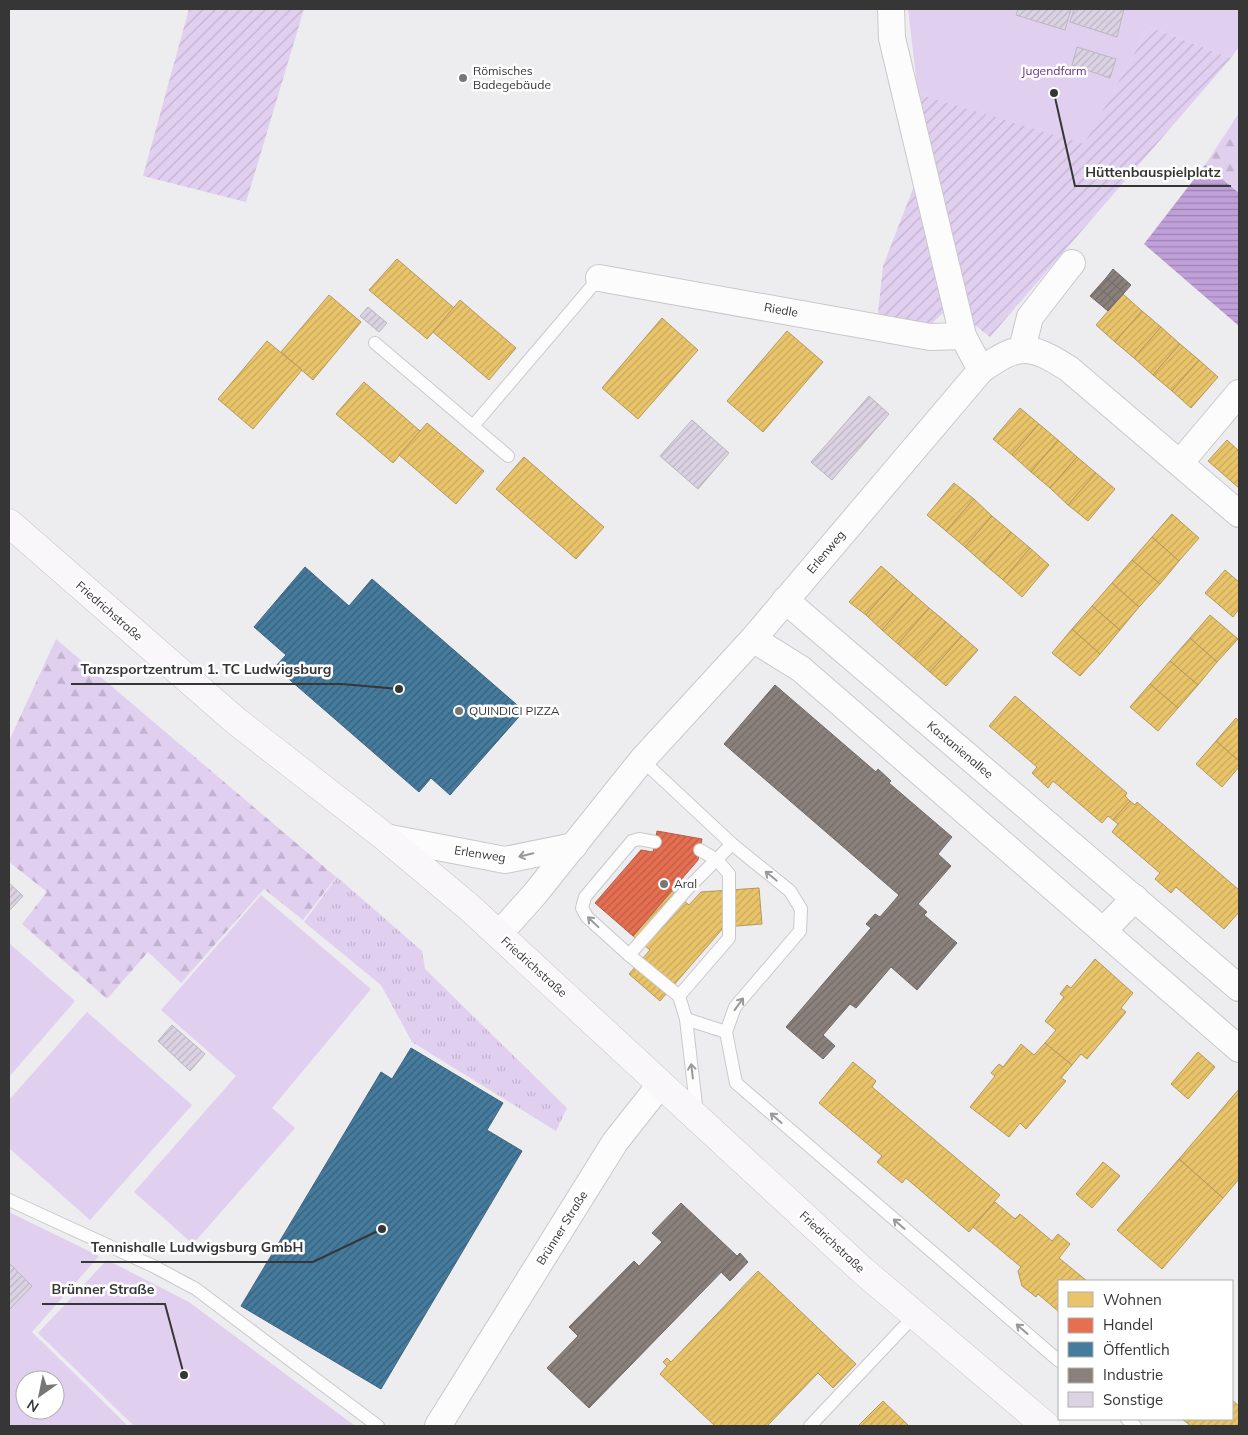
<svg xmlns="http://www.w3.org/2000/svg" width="1248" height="1435" viewBox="0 0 1248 1435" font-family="Mulish,sans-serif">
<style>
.grass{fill:url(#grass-tufts)}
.forest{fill:url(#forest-firs)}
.park{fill:#e1cff0;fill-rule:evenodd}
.garden{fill:url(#garden-furrows)}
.water{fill:url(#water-rules)}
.homes{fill:url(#homes-hatch);stroke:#b4995b}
.shops{fill:url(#shops-hatch);stroke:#b25e49}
.public{fill:url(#public-hatch);stroke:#41667e}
.industry{fill:url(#industry-hatch);stroke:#716a67}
.building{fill:url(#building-hatch);stroke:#b8b7ba}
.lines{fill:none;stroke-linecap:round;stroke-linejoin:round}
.service-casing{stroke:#c9c8cb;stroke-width:14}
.minor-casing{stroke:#c9c8cb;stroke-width:28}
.secondary-casing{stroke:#c9c8cb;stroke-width:29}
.service{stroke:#fcfcfd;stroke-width:12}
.minor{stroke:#fcfcfd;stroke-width:26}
.secondary{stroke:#f9f7fa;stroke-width:28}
.oneway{stroke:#9a999a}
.poi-dot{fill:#777677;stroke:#fff;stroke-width:2}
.labels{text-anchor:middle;stroke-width:5;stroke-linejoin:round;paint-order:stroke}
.poi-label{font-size:12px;fill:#373637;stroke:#fff;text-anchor:start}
.park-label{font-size:12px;fill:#672c8c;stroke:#fff}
.street-label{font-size:12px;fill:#373637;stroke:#fff}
.leader{fill:none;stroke:#373637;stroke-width:2}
.callout-dot{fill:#373637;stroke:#fff;stroke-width:2}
.callout-label{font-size:14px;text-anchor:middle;font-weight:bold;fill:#373637;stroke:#fff;stroke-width:5;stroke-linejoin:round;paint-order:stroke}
</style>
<defs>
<pattern id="grass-tufts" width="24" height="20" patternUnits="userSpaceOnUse" patternTransform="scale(1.25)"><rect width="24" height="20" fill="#e1cff0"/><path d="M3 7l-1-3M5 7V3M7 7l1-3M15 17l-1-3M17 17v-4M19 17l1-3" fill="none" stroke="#c2b2ce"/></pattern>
<pattern id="forest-firs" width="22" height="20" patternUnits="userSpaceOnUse" patternTransform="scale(1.25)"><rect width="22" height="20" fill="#e1cff0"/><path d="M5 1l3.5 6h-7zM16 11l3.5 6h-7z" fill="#c2b2ce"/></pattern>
<pattern id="garden-furrows" width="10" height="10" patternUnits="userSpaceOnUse" patternTransform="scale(1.25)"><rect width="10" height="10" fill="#e1cff0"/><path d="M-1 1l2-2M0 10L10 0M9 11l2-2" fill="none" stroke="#c2b2ce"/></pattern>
<pattern id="water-rules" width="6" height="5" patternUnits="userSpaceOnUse" patternTransform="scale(1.25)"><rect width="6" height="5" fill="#c0a0d9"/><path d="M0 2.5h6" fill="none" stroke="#9d83b1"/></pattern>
<pattern id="homes-hatch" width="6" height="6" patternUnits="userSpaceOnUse" patternTransform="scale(1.25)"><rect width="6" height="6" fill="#e9c46a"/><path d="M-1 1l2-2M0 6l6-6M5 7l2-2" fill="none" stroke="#c8a95c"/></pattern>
<pattern id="shops-hatch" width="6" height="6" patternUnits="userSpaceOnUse" patternTransform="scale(1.25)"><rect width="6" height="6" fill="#e76f51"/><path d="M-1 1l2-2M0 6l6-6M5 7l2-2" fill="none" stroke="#bc5c44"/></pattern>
<pattern id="public-hatch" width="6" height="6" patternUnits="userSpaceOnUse" patternTransform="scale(1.25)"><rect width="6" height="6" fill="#457b9d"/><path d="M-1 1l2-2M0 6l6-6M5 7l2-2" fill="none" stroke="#38607a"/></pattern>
<pattern id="industry-hatch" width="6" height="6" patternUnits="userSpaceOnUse" patternTransform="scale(1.25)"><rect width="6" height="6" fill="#8a817c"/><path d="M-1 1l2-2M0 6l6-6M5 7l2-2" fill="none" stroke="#726a66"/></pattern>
<pattern id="building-hatch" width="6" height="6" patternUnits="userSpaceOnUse" patternTransform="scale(1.25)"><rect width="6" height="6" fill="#dbd2e3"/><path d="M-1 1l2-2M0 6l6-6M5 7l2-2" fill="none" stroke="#bdb5c3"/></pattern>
</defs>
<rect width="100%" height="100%" fill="#edecef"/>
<polygon class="grass" points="337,877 422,951 425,969 567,1108 556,1131 412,1042 381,985 304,922"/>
<g class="forest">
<polygon points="1239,113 1239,193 1205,165"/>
<polygon points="56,639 336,877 303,920 264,889 181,983 148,952 107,999 22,924 47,892 9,862 9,741"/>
</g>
<g class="park">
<polygon points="908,9 1239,9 1239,47 1231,58 1149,27 1084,145 918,94"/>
<polygon points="261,895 371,989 272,1108 295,1128 193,1244 134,1192 236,1076 161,1010"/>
<polygon points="9,943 75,1001 9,1077"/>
<polygon points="87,1012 192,1105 90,1220 9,1148 9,1100"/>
<path d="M 9,1212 L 99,1256 L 32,1332 L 128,1426 L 9,1426 ZM 25,1380 L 55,1380 L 55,1410 L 25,1410 Z"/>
<polygon points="107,1260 189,1302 355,1426 134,1426 38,1333"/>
</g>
<g class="garden">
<polygon points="189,9 304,9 246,202 143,176"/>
<polygon points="1149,27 1231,58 990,337 967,319 918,94 1084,144"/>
<polygon points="914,186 946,310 925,330 877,322 883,266"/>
</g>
<polygon class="water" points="1205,165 1239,193 1239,326 1144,244"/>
<g class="homes">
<polygon points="397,259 454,308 427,339 369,290"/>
<polygon points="1123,294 1142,311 1115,342 1096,325"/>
<polygon points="329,295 361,322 313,380 281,352"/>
<polygon points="460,300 516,348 489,380 433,332"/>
<polygon points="1142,311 1161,327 1134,358 1115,342"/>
<polygon points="662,318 698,350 638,419 602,388"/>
<polygon points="1161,327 1180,344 1153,375 1134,358"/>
<polygon points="787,331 823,362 763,432 727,401"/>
<polygon points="267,341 302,370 253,429 218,399"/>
<polygon points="1180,344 1199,360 1172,391 1153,375"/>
<polygon points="1199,360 1218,377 1191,408 1172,391"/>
<polygon points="364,382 420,431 393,463 336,414"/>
<polygon points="1020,408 1039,424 1012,455 993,439"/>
<polygon points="427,423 484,471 456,504 399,455"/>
<polygon points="1039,424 1058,440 1031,472 1012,455"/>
<polygon points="1058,440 1077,457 1050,488 1031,472"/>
<polygon points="1227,440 1239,451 1239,488 1208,461"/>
<polygon points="524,457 604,527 576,559 496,489"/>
<polygon points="1077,457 1096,473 1068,505 1050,488"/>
<polygon points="1096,473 1115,489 1088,521 1068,505"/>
<polygon points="954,483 974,499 946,531 927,515"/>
<polygon points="974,499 992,516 965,547 946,531"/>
<polygon points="1172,514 1199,538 1179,561 1152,537"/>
<polygon points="992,516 1011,532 984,564 965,547"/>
<polygon points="1011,532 1030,548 1003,580 984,564"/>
<polygon points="1152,537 1179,561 1160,584 1132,560"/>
<polygon points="1030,548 1049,565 1022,597 1003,580"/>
<polygon points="1132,560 1160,584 1139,607 1112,583"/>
<polygon points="881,566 897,580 866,615 849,602"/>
<polygon points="1225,570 1239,582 1239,609 1233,617 1205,593"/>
<polygon points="897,580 913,594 882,630 866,615"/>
<polygon points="1112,583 1139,607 1120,630 1092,606"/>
<polygon points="913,594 929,608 898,644 882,630"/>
<polygon points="1092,606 1120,630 1100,654 1072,629"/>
<polygon points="929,608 946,622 914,658 898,644"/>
<polygon points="1210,615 1238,639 1217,662 1190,638"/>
<polygon points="946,622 962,636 930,672 914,658"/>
<polygon points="1072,629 1100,654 1080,676 1052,653"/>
<polygon points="962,636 978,650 946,686 930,672"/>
<polygon points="1190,638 1217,662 1198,685 1170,661"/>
<polygon points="1170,661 1198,685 1178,708 1150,684"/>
<polygon points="1150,684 1178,708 1158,731 1130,707"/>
<polygon points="1015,696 1127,793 1125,796 1130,801 1113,820 1108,816 1102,823 1053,781 1048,788 1032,773 1037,767 989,726"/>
<polygon points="1236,718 1239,721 1239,761 1216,741"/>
<polygon points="1216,741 1239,761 1239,767 1222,787 1196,764"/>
<polygon points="1130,801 1135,805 1137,802 1239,890 1239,912 1224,929 1176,887 1171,893 1155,879 1160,873 1112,832 1118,824 1113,820"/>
<polygon points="759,888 762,924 724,927 660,1001 629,974 650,950 633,936 672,891 689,905 701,892"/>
<polygon points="1095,959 1133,993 1121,1008 1126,1012 1087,1059 1081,1054 1072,1065 1045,1043 1056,1030 1045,1021 1064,997 1060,994 1067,985 1071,988"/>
<polygon points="1045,1043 1072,1065 1061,1078 1066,1081 1026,1129 1020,1123 1009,1137 970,1107 995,1076 991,1073 999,1064 1003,1067 1021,1044 1034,1055"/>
<polygon points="1198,1052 1215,1067 1188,1099 1171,1084"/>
<polygon points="853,1062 876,1081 872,1087 1000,1195 969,1232 906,1178 902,1183 877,1162 882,1156 819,1103"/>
<polygon points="1239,1089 1239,1179 1223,1198 1179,1159"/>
<polygon points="1179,1159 1223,1198 1162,1269 1117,1230"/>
<polygon points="1103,1162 1120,1176 1092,1208 1076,1194"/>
<polygon points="995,1202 1015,1219 1020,1214 1052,1241 1058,1234 1070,1244 1059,1258 1087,1281 1059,1281 1059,1312 1038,1294 1036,1297 1022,1286 1018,1271 1021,1267 973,1227"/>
<polygon points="758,1271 856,1364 833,1388 818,1373 767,1426 715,1426 660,1374 667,1366 663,1362 667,1358 671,1362"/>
<polygon points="1232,1400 1239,1406 1239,1426 1191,1426 1182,1419 1232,1419"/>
<polygon points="883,1401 909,1426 858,1426"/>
</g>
<polygon class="shops" points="657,831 702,839 698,860 633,936 595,903 641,850 653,852"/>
<g class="public">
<polygon points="305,567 349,606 372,579 524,711 450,795 431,778 419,792 275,667 286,655 254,627"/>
<polygon points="411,1048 503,1103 487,1130 522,1151 381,1389 241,1306 381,1072 392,1079"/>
</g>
<g class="industry">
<polygon points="1113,269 1131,285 1124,293 1106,278"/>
<polygon points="1106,278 1124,293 1116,302 1098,287"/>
<polygon points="1098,287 1116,302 1108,311 1090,296"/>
<polygon points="775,685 876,772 878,769 891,781 889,783 952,837 938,854 951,866 918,904 927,912 924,915 957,943 917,990 891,967 856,1008 850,1004 823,1035 835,1046 823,1059 786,1027 871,928 866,924 875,914 880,917 899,895 724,744"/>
<polygon points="681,1203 737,1256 589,1408 547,1368 578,1336 569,1327 634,1261 639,1266 662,1242 652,1233"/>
<polygon points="740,1253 748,1262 730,1281 721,1272"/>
</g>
<g class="building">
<polygon points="1018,9 1071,9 1065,30 1016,15"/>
<polygon points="1074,9 1124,9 1117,37 1070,22"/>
<polygon points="1077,47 1116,59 1110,78 1072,65"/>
<polygon points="368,307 387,323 379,332 360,316"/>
<polygon points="869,396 889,414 832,480 811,462"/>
<polygon points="692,420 729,453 698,489 660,456"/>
<polygon points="9,883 23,896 10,910 9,909"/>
<polygon points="172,1025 205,1054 190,1071 158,1041"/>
<polygon points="9,1263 32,1286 9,1310"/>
</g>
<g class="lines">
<defs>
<g id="service">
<polyline points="375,343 508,456"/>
<polyline points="473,426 599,278"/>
<polyline points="642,760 732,844 790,891 801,909 800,931 735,1007 726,1032 736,1083 1059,1361"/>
<polyline points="629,955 587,917 582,908 585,897 632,841 639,839 655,842"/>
<polyline points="679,996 729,938 729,874 717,860 700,850"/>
<polyline points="686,1019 726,1032"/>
<polyline points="697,1114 686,1019 679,996 629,955 688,888 732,844"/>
<polyline points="9,1200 153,1266 196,1289 378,1426"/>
<polyline points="1127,1419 1135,1426"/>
<polyline points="810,1426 915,1315"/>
</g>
<g id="minor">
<polyline points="891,9 892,38 963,336 981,370"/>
<polyline points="599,278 930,337 963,336"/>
<polyline points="1022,349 1030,317 1072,263"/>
<polyline points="1180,463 1239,393"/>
<polyline points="785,600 1239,988"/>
<polyline points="753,639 801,669 1239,1049"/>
<polyline points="385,837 505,860 574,846"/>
<polyline points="1104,930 1135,898"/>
<path d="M 499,934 L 534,895 L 642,760 L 753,639 L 981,370 C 1019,343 1030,344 1069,369 L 1239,514"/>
<polyline points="438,1426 615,1142 660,1085"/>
</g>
<polyline id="secondary" points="9,523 236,721 385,837 470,908 862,1270 1046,1426"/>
</defs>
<use href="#service" class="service-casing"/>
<use href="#minor" class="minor-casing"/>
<use href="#secondary" class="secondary-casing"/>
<use href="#service" class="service"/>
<use href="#minor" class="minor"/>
<use href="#secondary" class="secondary"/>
</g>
<defs><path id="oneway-shaft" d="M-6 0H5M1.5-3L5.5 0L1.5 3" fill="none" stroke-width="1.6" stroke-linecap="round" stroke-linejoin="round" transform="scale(1.25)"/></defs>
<g class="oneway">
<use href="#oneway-shaft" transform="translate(526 855) rotate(167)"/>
<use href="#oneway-shaft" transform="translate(771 876) rotate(-141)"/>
<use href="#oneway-shaft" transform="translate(593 922) rotate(-137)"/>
<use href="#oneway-shaft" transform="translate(739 1004) rotate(-54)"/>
<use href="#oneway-shaft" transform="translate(692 1071) rotate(-97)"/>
<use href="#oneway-shaft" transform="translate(776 1118) rotate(-139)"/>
<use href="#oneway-shaft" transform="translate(899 1224) rotate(-139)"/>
<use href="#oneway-shaft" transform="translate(1022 1329) rotate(-139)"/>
</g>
<g class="poi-dot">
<circle cx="463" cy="78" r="5"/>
<circle cx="459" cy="711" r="5"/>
<circle cx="664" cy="884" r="5"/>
</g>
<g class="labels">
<g class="poi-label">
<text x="473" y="75">Römisches<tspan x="473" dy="14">Badegebäude</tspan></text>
<text x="469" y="715">QUINDICI PIZZA</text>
<text x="674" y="888">Aral</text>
</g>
<g class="park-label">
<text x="1054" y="75">Jugendfarm</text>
</g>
<g class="street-label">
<text transform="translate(781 310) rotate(10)" y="4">Riedle</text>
<text transform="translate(826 552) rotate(-50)" y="4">Erlenweg</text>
<text transform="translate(109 611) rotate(41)" y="4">Friedrichstraße</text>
<text transform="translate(960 750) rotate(40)" y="4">Kastanienallee</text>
<text transform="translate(480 854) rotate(9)" y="4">Erlenweg</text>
<text transform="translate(534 967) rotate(42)" y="4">Friedrichstraße</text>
<text transform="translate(562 1228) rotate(-58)" y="4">Brünner Straße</text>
<text transform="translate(832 1242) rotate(43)" y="4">Friedrichstraße</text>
</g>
</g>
<path class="leader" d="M1054 93L1075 186H1231M399 689L342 684H71M382 1229L313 1262H81M184 1375L165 1304H42"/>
<g class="callout-dot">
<circle cx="1054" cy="93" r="5"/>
<circle cx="399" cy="689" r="5"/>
<circle cx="382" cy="1229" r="5"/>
<circle cx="184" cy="1375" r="5"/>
</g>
<g class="callout-label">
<text x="1153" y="177">Hüttenbauspielplatz</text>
<text x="206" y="674">Tanzsportzentrum 1. TC Ludwigsburg</text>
<text x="197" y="1252">Tennishalle Ludwigsburg GmbH</text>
<text x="103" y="1294">Brünner Straße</text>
</g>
<rect width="1248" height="1435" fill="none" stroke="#373637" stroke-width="20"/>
<rect x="1058" y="1280" width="175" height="140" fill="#ffffff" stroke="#afafaf"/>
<rect x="1068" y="1292" width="25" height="15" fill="#e9c46a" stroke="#afafaf"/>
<text x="1103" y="1305" font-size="15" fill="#373637">Wohnen</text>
<rect x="1068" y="1318" width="25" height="15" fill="#e76f51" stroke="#afafaf"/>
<text x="1103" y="1330" font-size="15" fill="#373637">Handel</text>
<rect x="1068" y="1342" width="25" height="15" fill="#457b9d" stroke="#afafaf"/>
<text x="1103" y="1355" font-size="15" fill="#373637">Öffentlich</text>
<rect x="1068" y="1368" width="25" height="15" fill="#8a817c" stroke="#afafaf"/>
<text x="1103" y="1380" font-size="15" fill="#373637">Industrie</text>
<rect x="1068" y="1392" width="25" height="15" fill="#dbd2e3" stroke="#afafaf"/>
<text x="1103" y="1405" font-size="15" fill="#373637">Sonstige</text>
<g transform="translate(40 1395) rotate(213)"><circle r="24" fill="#ffffff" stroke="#afafaf"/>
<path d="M0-4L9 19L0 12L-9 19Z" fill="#777677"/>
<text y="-8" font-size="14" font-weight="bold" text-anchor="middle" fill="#373637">N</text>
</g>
</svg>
